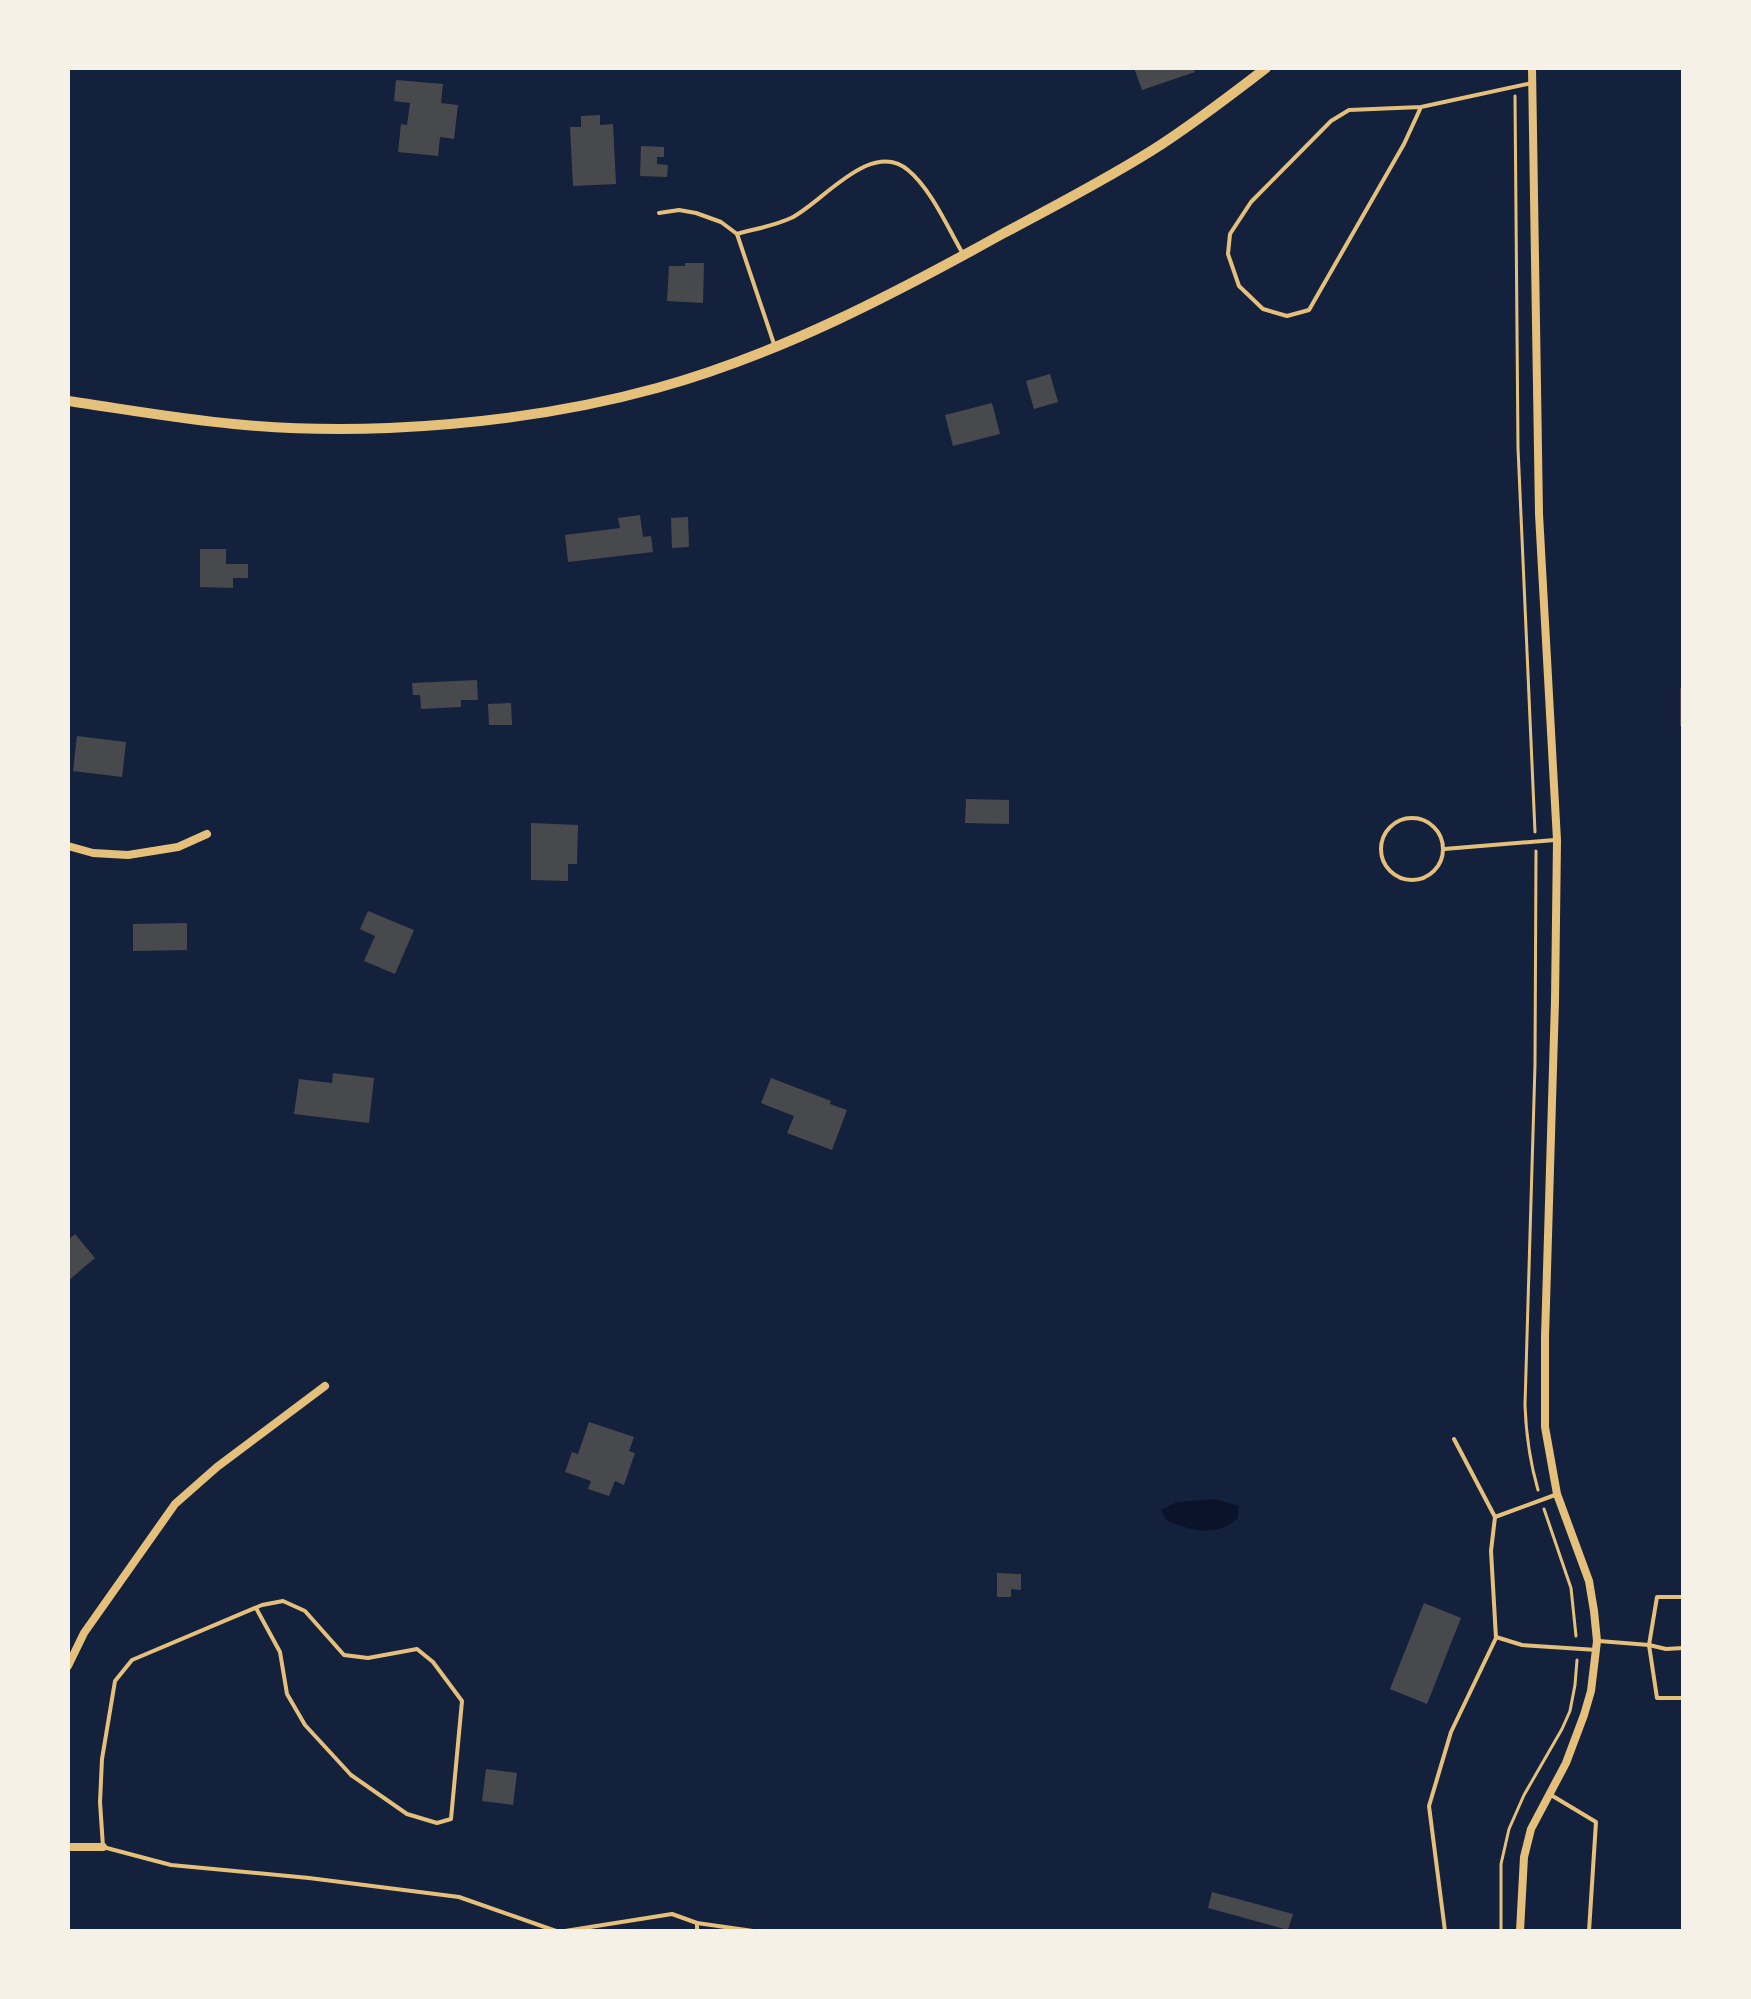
<svg xmlns="http://www.w3.org/2000/svg" width="1751" height="1999" viewBox="0 0 1751 1999" font-family="'DM Sans',sans-serif">
<style>
.water{fill:#0b132b}
.building{fill:#48494c}
.lines{fill:none;stroke-linecap:round;stroke-linejoin:round}
.path{stroke:#e5c07b;stroke-width:3}
.service{stroke:#e5c07b;stroke-width:4}
.minor{stroke:#e5c07b;stroke-width:8}
.tertiary{stroke:#e5c07b;stroke-width:10}
</style>
<rect width="100%" height="100%" fill="#14213d"/>
<path class="water" d="M 1215,1499 L 1239,1506 L 1238,1518 C 1215,1538 1191,1531 1166,1520 L 1161,1510 L 1177,1502 Z"/>
<g class="building">
<polygon points="1134,68 1193,68 1195,72 1142,90"/>
<polygon points="396,80 443,84 441,103 458,105 454,139 440,137 438,156 398,152 401,124 407,125 410,103 394,101"/>
<polygon points="600,115 600,125 613,124 616,184 573,186 570,127 581,127 581,116"/>
<polygon points="641,146 664,147 664,157 657,157 657,164 668,165 667,177 640,176"/>
<polygon points="685,263 704,263 703,303 667,301 669,266 685,266"/>
<polygon points="1050,374 1058,402 1034,409 1026,381"/>
<polygon points="992,403 1000,434 953,446 945,415"/>
<polygon points="640,515 643,537 651,536 653,552 568,562 565,535 620,528 618,518"/>
<polygon points="688,517 689,547 672,548 671,518"/>
<polygon points="200,549 226,549 226,564 248,564 248,578 233,578 233,588 200,587"/>
<polygon points="477,680 478,700 461,700 461,707 421,709 420,695 413,695 412,683"/>
<rect x="1680" y="688" width="3" height="38"/>
<polygon points="511,703 512,725 489,725 488,704"/>
<polygon points="77,736 126,742 122,777 73,771"/>
<polygon points="966,799 1009,800 1009,824 965,823"/>
<polygon points="531,823 578,825 577,864 568,864 568,881 531,880"/>
<polygon points="368,911 414,930 395,974 364,961 375,936 360,929"/>
<polygon points="187,923 187,950 133,951 133,924"/>
<polygon points="333,1073 374,1078 369,1123 294,1114 299,1079 332,1083"/>
<polygon points="771,1078 831,1101 830,1104 847,1110 832,1150 787,1133 794,1116 761,1103"/>
<polygon points="75,1234 95,1258 68,1281 68,1240"/>
<polygon points="589,1422 634,1437 629,1451 635,1453 624,1485 615,1481 609,1496 588,1489 591,1481 565,1472 572,1452 578,1454"/>
<polygon points="997,1573 1021,1574 1021,1590 1011,1589 1011,1597 997,1597"/>
<polygon points="1424,1603 1461,1618 1427,1704 1390,1689"/>
<polygon points="486,1769 517,1773 513,1805 482,1801"/>
<polygon points="1212,1892 1293,1914 1288,1930 1208,1908"/>
</g>
<g class="lines">
<g class="path">
<polyline points="1515,96 1518,448 1535,832"/>
<path d="M 1536,851 L 1535,1065 L 1525,1405 C 1526,1435 1530,1462 1538,1490"/>
<polyline points="1544,1509 1571,1588 1576,1636"/>
<polyline points="1501,1931 1501,1864 1509,1829 1524,1795 1562,1729 1570,1711 1575,1685 1577,1660"/>
</g>
<g class="service">
<polyline points="1421,107 1404,144 1309,310 1287,316 1263,309 1239,286 1228,254 1230,234 1251,202 1331,121 1349,110 1421,107 1532,83"/>
<polyline points="659,213 679,210 696,213 721,222 737,234 774,344"/>
<path d="M 737,234 C 754,229 774,226 791,218 C 821,204 871,138 908,170 C 931,189 948,228 963,254"/>
<circle cx="1412" cy="849" r="31"/>
<polyline points="1444,849 1555,840"/>
<polyline points="1495,1517 1555,1495"/>
<polyline points="1683,1597 1657,1597 1649,1645 1657,1698 1683,1698"/>
<polyline points="256,1608 280,1652 287,1694 305,1725 351,1775 407,1814 437,1823 451,1819 462,1701 433,1662 417,1649 368,1658 344,1655 305,1611 283,1601 262,1605 132,1660 115,1681 102,1759 100,1802 103,1847 171,1865 309,1878 459,1897 556,1931"/>
<polyline points="1496,1637 1522,1645 1597,1650"/>
<polyline points="1599,1641 1649,1645 1666,1649 1683,1648"/>
<polyline points="1551,1795 1596,1822 1589,1931"/>
<polyline points="697,1923 753,1931"/>
<polyline points="565,1931 672,1914 697,1923 697,1931"/>
<polyline points="1445,1931 1429,1806 1451,1732 1496,1638 1491,1551 1495,1517 1454,1439"/>
</g>
<g class="minor">
<polyline points="68,846 93,853 128,855 178,847 207,834"/>
<polyline points="68,1666 84,1633 175,1504 217,1467 325,1386"/>
<polyline points="68,1847 103,1847"/>
<polyline points="1520,1931 1524,1857 1531,1829 1566,1763 1584,1715 1591,1691 1597,1641 1594,1611 1589,1581 1557,1494 1545,1427 1545,1337 1555,1001 1557,840 1539,514 1532,68"/>
</g>
<path class="tertiary" d="M 68,401 C 123,409 179,419 234,424 C 285,429 338,430 389,428 C 479,424 570,412 657,388 C 780,354 894,294 1004,233 C 1053,207 1103,181 1151,151 C 1191,126 1228,97 1266,68"/>
</g>
<rect width="1751" height="1999" fill="none" stroke="#f6f1e7" stroke-width="140"/>
</svg>
